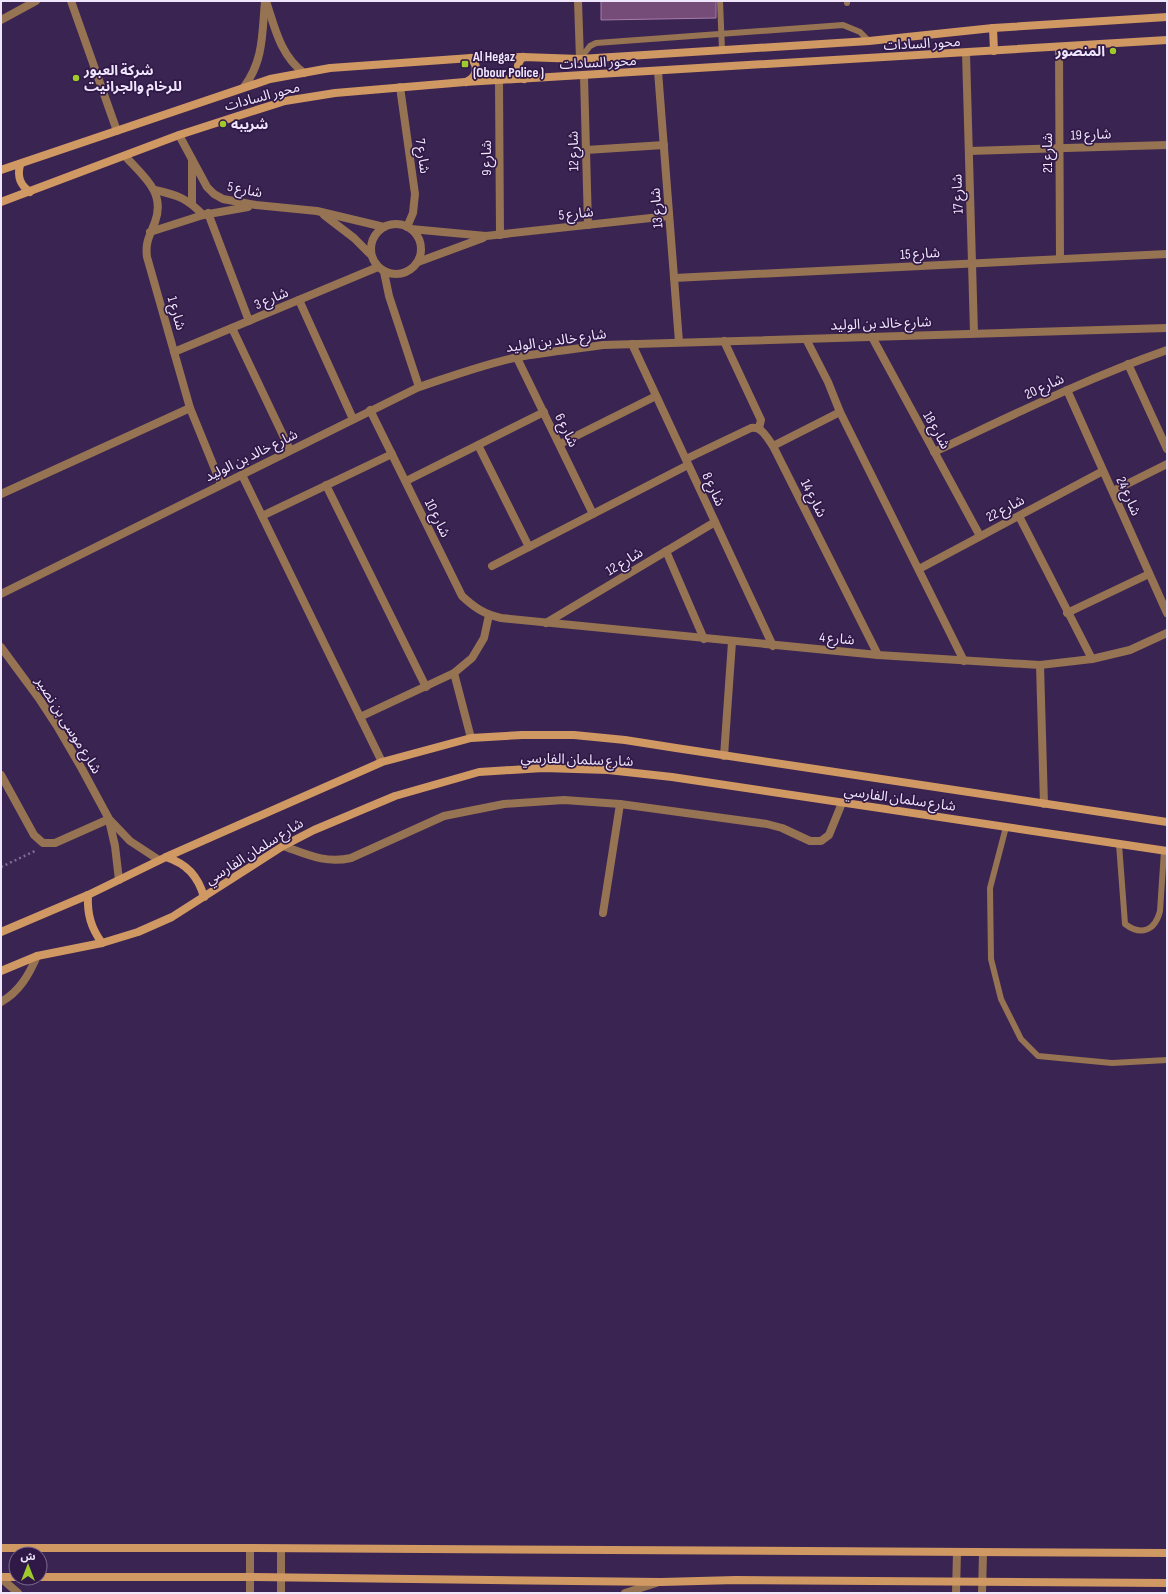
<svg xmlns="http://www.w3.org/2000/svg" width="1168" height="1594" viewBox="0 0 1168 1594" font-family="'Sofia Sans Condensed','Noto Sans Arabic',sans-serif">
<style>
.building{fill:#744c77;stroke:#a77caa}
.lines{fill:none;stroke-linecap:round;stroke-linejoin:round}
.path{stroke:#7f6e94;stroke-width:2.5;stroke-dasharray:2 3;stroke-linecap:butt}
.lane{stroke:#967352;stroke-width:6}
.street{stroke:#967352;stroke-width:8}
.secondary{stroke:#d09862;stroke-width:8}
.poi-dot{fill:#9fca2d;stroke:#301947;stroke-width:1.5}
.labels{text-anchor:middle;stroke-width:3.5;stroke-linejoin:round;paint-order:stroke}
.street-label{font-size:14px;fill:#efe6fd;stroke:#301947}
.poi-label{font-size:14px;font-weight:bold;fill:#efe6fd;stroke:#301947;text-anchor:start}
</style>
<rect width="100%" height="100%" fill="#3a2452"/>
<polygon class="building" points="601,1 716,1 716,18 601,20"/>
<g class="lines">
<polyline class="path" points="1,867 35,851"/>
<g class="lane">
<polyline points="720,1 722,50"/>
<polyline points="847,1 847,3"/>
<polyline points="580,59 590,46 596,43 843,25 860,32 869,41"/>
<polyline points="1006,827 990,888 991,959 1001,999 1021,1039 1038,1056 1112,1063 1167,1060"/>
<path d="M 1119,844 L 1125,924 C 1141,936 1155,931 1160,911 L 1164,851"/>
</g>
<g class="street">
<polyline points="71,1 117,131"/>
<path d="M 266,1 C 275,28 280,55 304,73"/>
<polyline points="578,1 580,59"/>
<polyline points="1,20 36,1"/>
<polyline points="1059,47 1060,259"/>
<polyline points="966,53 974,333"/>
<polyline points="658,71 679,342"/>
<polyline points="584,76 588,225"/>
<polyline points="499,81 500,235"/>
<path d="M 244,87 C 264,60 262,33 265,1"/>
<polyline points="400,87 415,194 413,213 407,227"/>
<polyline points="179,135 207,187 214,194 223,199 256,205 317,211 384,227"/>
<polyline points="586,150 664,145"/>
<polyline points="969,151 1167,145"/>
<path d="M 125,156 C 143,176 166,192 155,222 C 150,236 145,241 147,257 L 190,408 L 221,484"/>
<polyline points="192,160 192,203"/>
<path d="M 155,190 C 177,195 187,198 203,215"/>
<polyline points="208,213 249,321"/>
<polyline points="324,215 354,238 370,254"/>
<circle cx="396" cy="249" r="25"/>
<polyline points="411,229 486,236 669,216"/>
<polyline points="150,232 203,215 248,207"/>
<polyline points="418,262 483,238"/>
<polyline points="384,272 389,296 419,387"/>
<polyline points="674,278 1167,254"/>
<polyline points="299,300 353,419"/>
<polyline points="232,328 290,450"/>
<polyline points="872,337 980,536"/>
<polyline points="806,339 828,382 840,412 964,661"/>
<polyline points="724,341 761,420 759,428"/>
<polyline points="632,344 773,646"/>
<polyline points="174,352 378,267"/>
<polyline points="517,358 593,514"/>
<polyline points="1128,364 1167,449"/>
<polyline points="1067,390 1167,613"/>
<path d="M 370,410 L 462,596 C 475,608 484,614 501,618 L 878,655 L 1040,665 L 1092,659 L 1130,650 L 1167,633"/>
<polyline points="560,444 656,396"/>
<polyline points="478,445 529,547"/>
<polyline points="773,446 840,412"/>
<path d="M 934,452 C 1011,416 1087,378 1167,350"/>
<path d="M 686,459 L 751,428 C 762,426 767,438 773,446 L 878,655"/>
<polyline points="242,475 382,762"/>
<polyline points="406,481 544,412"/>
<polyline points="326,485 426,687"/>
<polyline points="1113,491 1167,464"/>
<polyline points="1,494 190,408"/>
<polyline points="262,516 392,454"/>
<polyline points="1019,516 1092,659"/>
<polyline points="666,551 704,639"/>
<polyline points="492,566 688,465"/>
<polyline points="919,569 1103,471"/>
<path d="M 1,594 L 419,387 C 452,376 484,364 518,357 C 546,352 575,349 603,345 L 1167,328"/>
<polyline points="1067,613 1149,574"/>
<polyline points="546,623 715,522"/>
<polyline points="1,647 40,700 57,726 82,769 109,819 130,841 159,860"/>
<polyline points="1040,665 1044,804"/>
<polyline points="454,673 471,738"/>
<polyline points="360,717 454,673 472,658 484,638 489,615"/>
<polyline points="724,756 732,642"/>
<polyline points="1,775 34,835 43,843 55,843 109,819"/>
<polyline points="109,820 115,846 119,880"/>
<path d="M 283,846 C 306,854 325,864 351,858 L 444,816 L 504,804 L 564,800 L 620,804 L 767,824 L 782,828 L 810,841 L 821,841 L 829,835 L 842,803"/>
<polyline points="603,913 620,804"/>
<path d="M 1,1002 C 19,992 29,975 37,956"/>
<polyline points="1,1578 18,1593"/>
<polyline points="250,1593 250,1548"/>
<polyline points="281,1593 281,1549"/>
<polyline points="625,1593 656,1583"/>
<polyline points="956,1593 957,1552"/>
<polyline points="982,1593 983,1553"/>
</g>
<g class="secondary">
<polyline points="993,28 994,51"/>
<path d="M 523,57 C 516,64 516,72 524,79"/>
<path d="M 466,82 C 477,77 479,67 471,58"/>
<path d="M 20,165 C 17,177 20,185 30,192"/>
<polyline points="1,170 270,79 330,68 471,58 523,57 580,59 869,41 993,28 1167,17"/>
<polyline points="1,202 179,135 247,113 285,101 335,93 465,82 1167,40"/>
<path d="M 166,857 C 187,864 198,876 204,897"/>
<path d="M 88,895 C 87,914 91,928 102,943"/>
<polyline points="1,932 88,895 166,857 382,762 471,738 522,735 574,735 625,740 676,748 1167,822"/>
<polyline points="1,971 37,956 102,943 138,932 172,917 283,846 314,830 395,796 479,772 543,768 608,770 672,777 1167,851"/>
<polyline points="1,1548 250,1548 1167,1553"/>
<polyline points="1,1577 16,1577"/>
<polyline points="40,1577 250,1577 661,1582 736,1580 1167,1583"/>
</g>
</g>
<g class="poi-dot">
<circle cx="1113" cy="51" r="4"/>
<rect x="461" y="60" width="8" height="8" rx="2"/>
<circle cx="76" cy="78" r="4"/>
<circle cx="223" cy="124" r="4"/>
</g>
<g class="labels">
<g class="street-label">
<text transform="translate(922 43) rotate(-3)" y="5">محور السادات</text>
<text transform="translate(598 62) rotate(-3)" y="5">محور السادات</text>
<text transform="translate(262 96) rotate(-15)" y="5">محور السادات</text>
<text transform="translate(1091 134) rotate(-2)" y="5">شارع 19</text>
<text transform="translate(573 151) rotate(-91)" y="5">شارع 12</text>
<text transform="translate(1047 153) rotate(-90)" y="5">شارع 21</text>
<text transform="translate(423 156) rotate(82)" y="5">شارع 7</text>
<text transform="translate(486 158) rotate(-90)" y="5">شارع 9</text>
<text transform="translate(245 189) rotate(11)" y="5">شارع 5</text>
<text transform="translate(957 194) rotate(-92)" y="5">شارع 17</text>
<text transform="translate(656 208) rotate(-94)" y="5">شارع 13</text>
<text transform="translate(576 213) rotate(-6)" y="5">شارع 5</text>
<text transform="translate(920 253) rotate(-3)" y="5">شارع 15</text>
<text transform="translate(271 298) rotate(-23)" y="5">شارع 3</text>
<text transform="translate(177 313) rotate(74)" y="5">شارع 1</text>
<text transform="translate(881 323) rotate(-2)" y="5">شارع خالد بن الوليد</text>
<text transform="translate(556 340) rotate(-8)" y="5">شارع خالد بن الوليد</text>
<text transform="translate(1044 386) rotate(-25)" y="5">شارع 20</text>
<text transform="translate(567 430) rotate(64)" y="5">شارع 6</text>
<text transform="translate(937 430) rotate(61)" y="5">شارع 18</text>
<text transform="translate(251 455) rotate(-26)" y="5">شارع خالد بن الوليد</text>
<text transform="translate(714 489) rotate(65)" y="5">شارع 8</text>
<text transform="translate(1129 496) rotate(66)" y="5">شارع 24</text>
<text transform="translate(814 498) rotate(63)" y="5">شارع 14</text>
<text transform="translate(1005 508) rotate(-28)" y="5">شارع 22</text>
<text transform="translate(438 518) rotate(64)" y="5">شارع 10</text>
<text transform="translate(624 561) rotate(-31)" y="5">شارع 12</text>
<text transform="translate(837 638) rotate(5)" y="5">شارع 4</text>
<text transform="translate(69 725) rotate(58)" y="5">شارع موسى بن نصير</text>
<text transform="translate(577 759) rotate(2)" y="5">شارع سلمان الفارسي</text>
<text transform="translate(900 798) rotate(8)" y="5">شارع سلمان الفارسي</text>
<text transform="translate(254 851) rotate(-32)" y="5">شارع سلمان الفارسي</text>
</g>
<g class="poi-label">
<text x="1105" y="56" text-anchor="end">المنصور</text>
<text x="473" y="61">Al Hegaz<tspan x="473" dy="16">(Obour Police )</tspan></text>
<text x="84" y="75">شركة العبور<tspan x="84" dy="16">للرخام والجرانيت</tspan></text>
<text x="231" y="129">شريبه</text>
</g>
</g>
<rect width="1168" height="1594" fill="none" stroke="#efe6fd" stroke-width="4"/>
<g transform="translate(28 1566)"><circle r="19" fill="#301947" stroke="#7c6b90"/>
<path d="M0-3L7 15L0 10L-7 15Z" fill="#9fca2d"/>
<text y="-6" font-size="11" font-weight="bold" text-anchor="middle" fill="#efe6fd">ش</text>
</g>
</svg>
